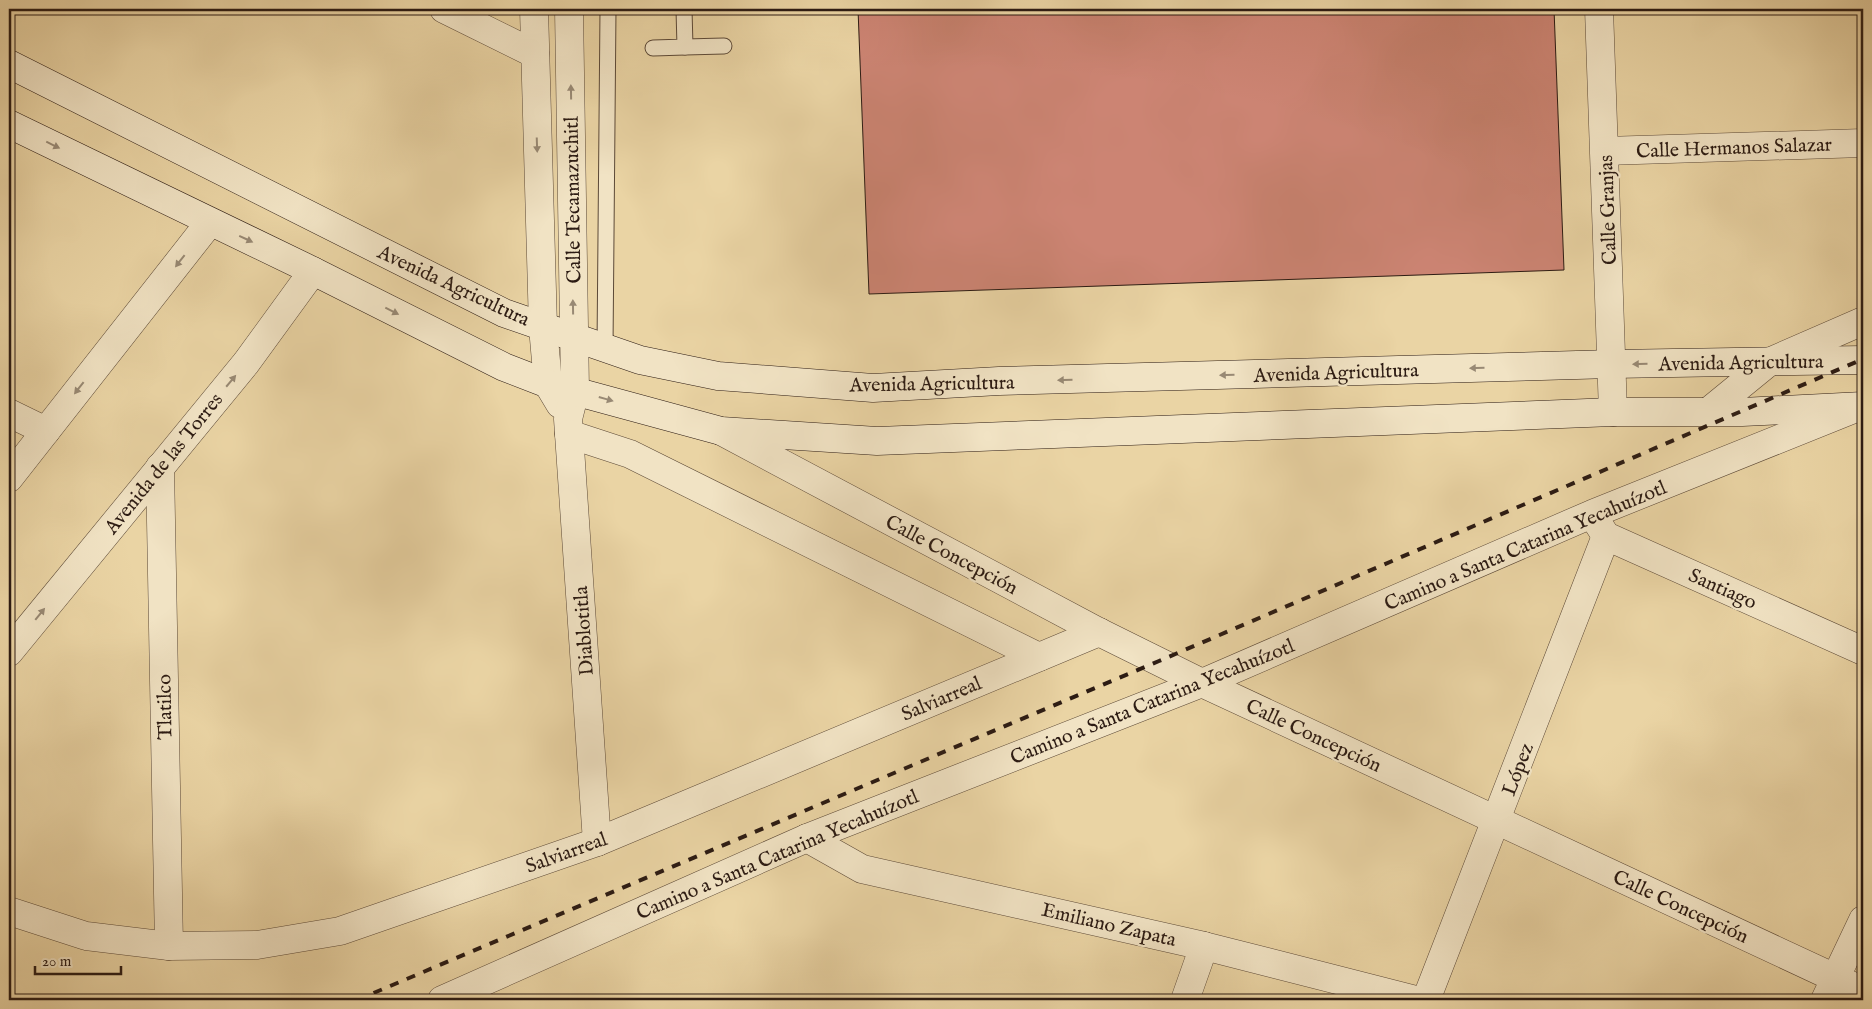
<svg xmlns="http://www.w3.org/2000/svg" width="1872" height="1009" viewBox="0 0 1872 1009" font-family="'IM FELL English',serif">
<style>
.building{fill:#cc8473;stroke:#2c1b13}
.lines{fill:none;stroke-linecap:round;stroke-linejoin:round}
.service-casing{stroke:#5c4937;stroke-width:17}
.minor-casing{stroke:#5c4937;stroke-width:29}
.tertiary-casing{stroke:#5c4937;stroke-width:29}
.secondary-casing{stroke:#2c1b13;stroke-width:29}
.service{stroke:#f1e3c4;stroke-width:15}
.minor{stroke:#f1e3c4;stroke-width:28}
.tertiary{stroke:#f1e3c4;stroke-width:28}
.secondary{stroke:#f1e3c4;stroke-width:28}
.rail{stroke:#2c1b13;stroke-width:4;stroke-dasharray:9 9;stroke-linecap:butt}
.oneway{fill:#988974}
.labels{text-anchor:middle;stroke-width:4.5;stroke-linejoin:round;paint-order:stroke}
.street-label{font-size:20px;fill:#2c1b13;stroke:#f1e3c4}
</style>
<rect width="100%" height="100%" fill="#ead4a4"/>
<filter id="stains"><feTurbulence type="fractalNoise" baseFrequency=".004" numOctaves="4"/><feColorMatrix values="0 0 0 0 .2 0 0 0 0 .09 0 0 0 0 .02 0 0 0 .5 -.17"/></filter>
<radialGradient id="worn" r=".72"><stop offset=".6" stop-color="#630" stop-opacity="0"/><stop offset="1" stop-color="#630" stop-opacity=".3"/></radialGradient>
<polygon class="building" points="858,9 1554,9 1564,270 869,294"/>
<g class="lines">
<defs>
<g id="service">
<polyline points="685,47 724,46"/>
<polyline points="653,48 685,47 684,9"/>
<polyline points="605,348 608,9"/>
</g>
<g id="minor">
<polyline points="444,9 535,54"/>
<polyline points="534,9 543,327 548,384 560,404"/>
<polyline points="569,9 575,391 568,419 597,842"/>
<polyline points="1599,9 1613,412"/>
<polyline points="1605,151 1863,143"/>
<polyline points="1709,411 1769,362 1863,321"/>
<polyline points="9,413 46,431"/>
<polyline points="721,431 1099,632 1202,683 1863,991"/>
<polyline points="569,434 630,454 1039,657"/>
<polyline points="160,467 169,946"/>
<polyline points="9,478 210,222"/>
<polyline points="1597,522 1606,536 1863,651"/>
<polyline points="9,652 246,363 313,271"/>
<polyline points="807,838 862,869 1204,946 1416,1000"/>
<polyline points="9,911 86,936 169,946 257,945 340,931 597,842 1099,632"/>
<polyline points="1185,1000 1204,946"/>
<polyline points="1426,1000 1606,536"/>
<polyline points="1825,1000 1863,920"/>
</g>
<polyline id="tertiary" points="442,1000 807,838 1202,683 1592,514 1856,408"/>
<g id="secondary">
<polyline points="9,64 504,313 640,360 718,376 873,388 999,381 1612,364 1863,360"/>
<polyline points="9,124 313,271 504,367 548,384 721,431 877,441 1613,412 1742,412 1863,406"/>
</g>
</defs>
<use href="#service" class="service-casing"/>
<use href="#minor" class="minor-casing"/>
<use href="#tertiary" class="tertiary-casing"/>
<use href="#secondary" class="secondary-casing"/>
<use href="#service" class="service"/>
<use href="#minor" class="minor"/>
<use href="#tertiary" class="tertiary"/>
<use href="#secondary" class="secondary"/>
<polyline class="rail" points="357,1000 1159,661 1863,359"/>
</g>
<defs><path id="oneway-solid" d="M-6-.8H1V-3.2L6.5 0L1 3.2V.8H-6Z" transform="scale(1.25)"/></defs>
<g class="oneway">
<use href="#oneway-solid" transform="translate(571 92) rotate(-91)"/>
<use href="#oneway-solid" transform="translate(53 145) rotate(26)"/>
<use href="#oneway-solid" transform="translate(537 145) rotate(88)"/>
<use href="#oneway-solid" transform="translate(246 239) rotate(25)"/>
<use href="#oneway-solid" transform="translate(180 261) rotate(128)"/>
<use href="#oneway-solid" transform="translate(573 307) rotate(-91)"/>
<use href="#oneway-solid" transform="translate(392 311) rotate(27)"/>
<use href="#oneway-solid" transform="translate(1640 364) rotate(179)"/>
<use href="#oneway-solid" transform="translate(1477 368) rotate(178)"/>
<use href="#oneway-solid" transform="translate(1227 375) rotate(178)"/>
<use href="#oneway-solid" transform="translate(1065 380) rotate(178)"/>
<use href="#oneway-solid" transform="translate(231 381) rotate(-50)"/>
<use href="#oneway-solid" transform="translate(79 388) rotate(128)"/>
<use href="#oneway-solid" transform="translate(606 399) rotate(16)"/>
<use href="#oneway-solid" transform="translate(40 614) rotate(-51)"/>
</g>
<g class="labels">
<g class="street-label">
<text transform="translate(1734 147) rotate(-2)" y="7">Calle Hermanos Salazar</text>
<text transform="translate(572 200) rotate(-91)" y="7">Calle Tecamazuchitl</text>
<text transform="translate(1607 210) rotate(-92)" y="7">Calle Granjas</text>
<text transform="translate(454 285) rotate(25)" y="7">Avenida Agricultura</text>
<text transform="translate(1741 362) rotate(-1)" y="7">Avenida Agricultura</text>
<text transform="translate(1336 372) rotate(-2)" y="7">Avenida Agricultura</text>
<text transform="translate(932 383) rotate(-1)" y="7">Avenida Agricultura</text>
<text transform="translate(163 463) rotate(-51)" y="7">Avenida de las Torres</text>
<text transform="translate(1525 545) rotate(-23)" y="7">Camino a Santa Catarina Yecahuízotl</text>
<text transform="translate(952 554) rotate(28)" y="7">Calle Concepción</text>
<text transform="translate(1723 588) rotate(24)" y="7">Santiago</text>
<text transform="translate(583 631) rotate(-94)" y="7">Diablotitla</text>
<text transform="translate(941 698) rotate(-23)" y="7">Salviarreal</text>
<text transform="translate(1152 701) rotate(-22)" y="7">Camino a Santa Catarina Yecahuízotl</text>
<text transform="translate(164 707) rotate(-91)" y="7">Tlatilco</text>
<text transform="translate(1314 735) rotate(25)" y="7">Calle Concepción</text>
<text transform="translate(1517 769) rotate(-69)" y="7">López</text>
<text transform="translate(566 852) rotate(-20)" y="7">Salviarreal</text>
<text transform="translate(777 854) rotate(-23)" y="7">Camino a Santa Catarina Yecahuízotl</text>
<text transform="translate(1681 906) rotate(25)" y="7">Calle Concepción</text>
<text transform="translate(1109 924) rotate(13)" y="7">Emiliano Zapata</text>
</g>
</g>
<rect width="1872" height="1009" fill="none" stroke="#ead4a4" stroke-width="30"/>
<rect x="10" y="10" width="1852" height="989" fill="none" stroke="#2c1b13" stroke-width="2.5"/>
<rect x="15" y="15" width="1842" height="979" fill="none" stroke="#2c1b13"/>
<path d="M35 966v8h86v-8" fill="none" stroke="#2c1b13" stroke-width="2.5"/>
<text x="42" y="966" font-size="15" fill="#2c1b13" stroke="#f1e3c4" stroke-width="4" paint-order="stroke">20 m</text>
<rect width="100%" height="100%" filter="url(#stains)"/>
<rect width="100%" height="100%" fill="url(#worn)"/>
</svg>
